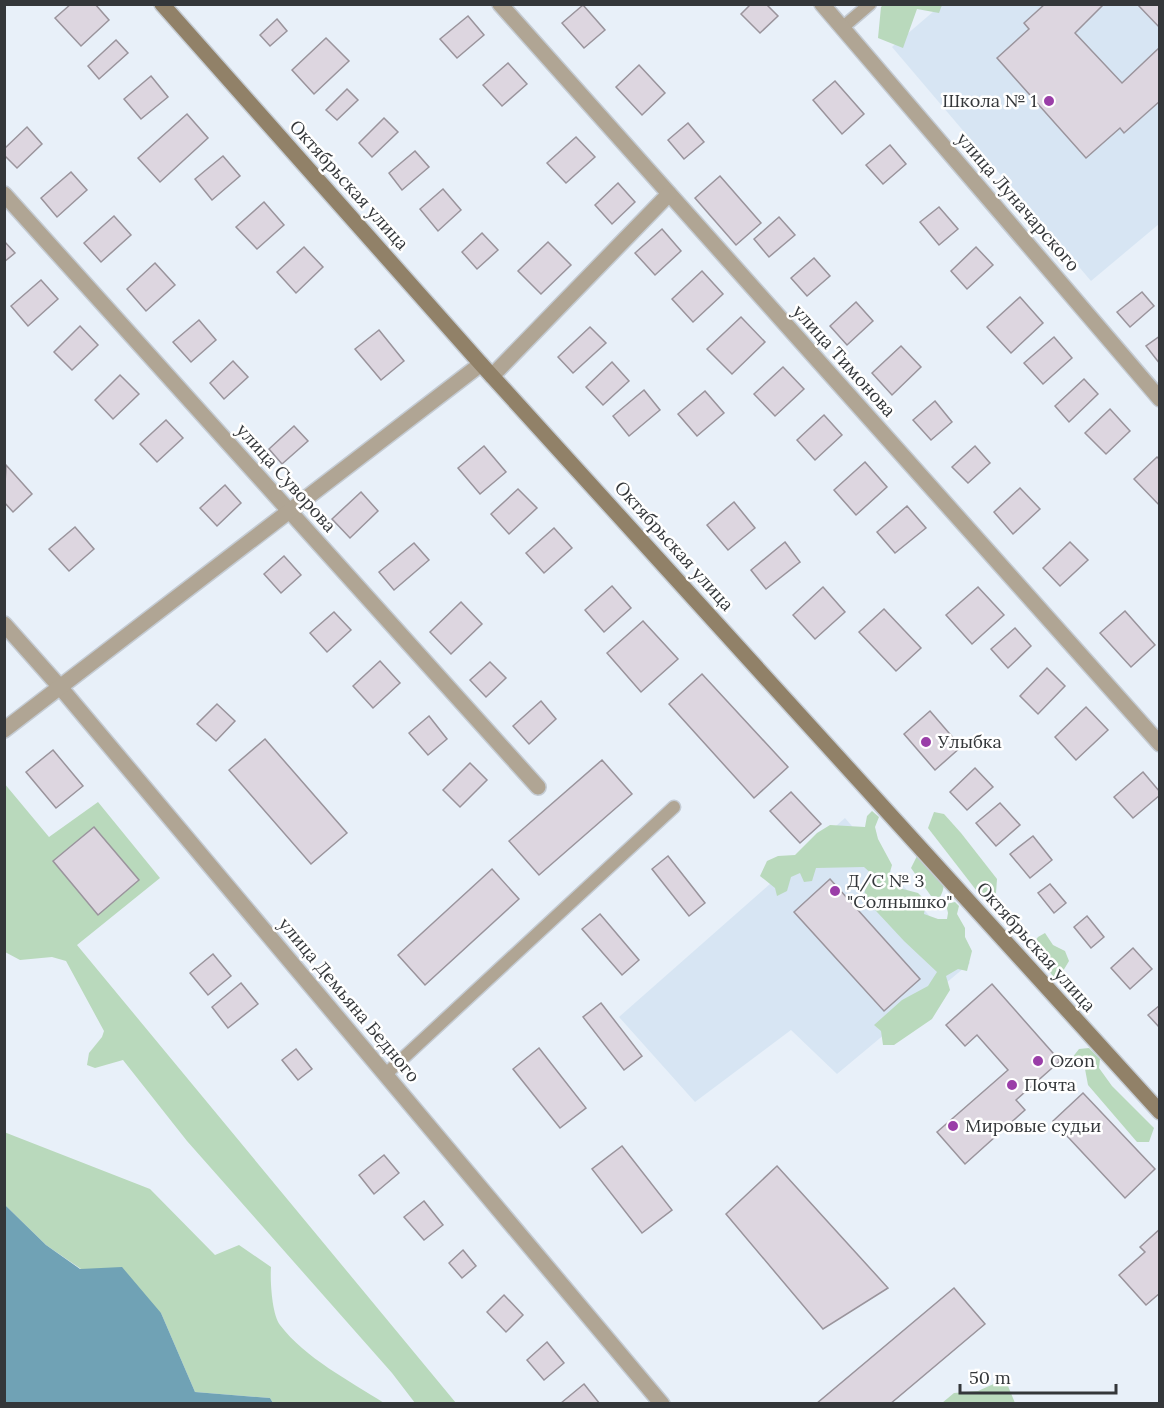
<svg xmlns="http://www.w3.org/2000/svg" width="1164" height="1408" viewBox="0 0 1164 1408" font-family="Lora,serif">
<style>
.built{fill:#d7e5f3}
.green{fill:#b9d9bc}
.water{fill:#70a2b5}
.building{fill:#ddd6e0;stroke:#9a949c;stroke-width:1.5}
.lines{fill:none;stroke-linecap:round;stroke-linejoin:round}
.lane-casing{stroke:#c4cbd3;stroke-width:15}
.street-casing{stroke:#c4cbd3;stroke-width:18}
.secondary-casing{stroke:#c4cbd3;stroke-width:18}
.lane{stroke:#b0a594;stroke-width:12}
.street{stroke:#b0a594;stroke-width:15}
.secondary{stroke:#918168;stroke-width:15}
.poi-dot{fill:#9a3ea8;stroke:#fff;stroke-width:2}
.labels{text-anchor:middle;stroke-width:5;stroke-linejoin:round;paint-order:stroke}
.poi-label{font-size:18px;fill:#34373a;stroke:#fff;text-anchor:start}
.street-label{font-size:18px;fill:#34373a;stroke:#fff}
</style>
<rect width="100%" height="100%" fill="#e8f0f9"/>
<g class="built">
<polygon points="941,5 1159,5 1159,224 1091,281 892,47"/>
<polygon points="845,818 970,963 837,1074 791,1030 695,1102 619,1017"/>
</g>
<g class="green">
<polygon points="883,5 883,4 942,5 939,13 917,9 903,48 878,38 881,7"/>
<polygon points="4,783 49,837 98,802 160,878 77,945 456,1403 415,1403 392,1373 187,1141 123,1060 95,1068 87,1065 89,1053 102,1037 104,1031 66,961 52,957 20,960 5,952"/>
<polygon points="872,811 879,817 875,827 878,839 892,865 888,879 899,888 918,893 926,901 924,914 938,919 947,919 948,913 946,904 955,902 959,906 957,914 965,928 965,937 972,951 967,971 958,969 946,976 950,990 932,1019 894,1045 883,1045 881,1031 874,1025 902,1000 928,986 937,972 904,941 864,898 866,884 875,877 864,867 816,868 812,881 804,882 800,873 791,877 787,891 777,896 775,888 760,876 767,861 778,856 795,855 817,833 830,825 865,827 867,816"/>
<polygon points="934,812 944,814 961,833 997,879 996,893 983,899 928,828"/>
<path d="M 929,853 C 938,869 950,880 940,897 L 931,896 L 911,868 L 917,856 Z"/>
<polygon points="1045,933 1053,945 1065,951 1069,961 1057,981 1040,960 1031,946 1038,937"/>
<polygon points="1089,1048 1100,1059 1099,1068 1112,1086 1154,1128 1149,1142 1137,1142 1088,1085 1085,1069 1072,1058 1079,1049"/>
<path d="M 4,1132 L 150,1189 L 215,1255 L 239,1245 L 271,1267 C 270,1281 272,1314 280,1325 C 305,1358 350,1381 384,1403 L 273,1403 L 270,1398 L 195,1392 L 161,1313 L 81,1269 L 46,1245 L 5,1205 Z"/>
<polygon points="998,1382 1008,1386 1015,1403 942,1403 954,1393 978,1391"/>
</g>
<polygon class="water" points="5,1205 46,1245 80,1269 122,1267 161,1313 195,1392 270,1398 273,1403 5,1403"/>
<g class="building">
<polygon points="71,4 95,4 109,20 81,46 55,18"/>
<polygon points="751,4 766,4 778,16 760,33 741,14"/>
<polygon points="1045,4 1104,4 1075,33 1122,83 1160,47 1160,101 1124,133 1120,128 1086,158 997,58 1029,29 1024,23"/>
<polygon points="1137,4 1160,4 1160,28"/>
<polygon points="583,5 605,30 584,48 562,23"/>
<polygon points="468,16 484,35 457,58 440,39"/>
<polygon points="277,19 287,31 270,46 260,35"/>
<polygon points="326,38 349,61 314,94 292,70"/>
<polygon points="116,40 128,53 99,79 88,66"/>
<polygon points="508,63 527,84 502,106 483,85"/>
<polygon points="639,65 665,93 642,115 616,87"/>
<polygon points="151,76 168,97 141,119 124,99"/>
<polygon points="835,81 864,114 842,134 813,100"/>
<polygon points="347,89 358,100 337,120 326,110"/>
<polygon points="187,114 208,138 160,182 138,158"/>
<polygon points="384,118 398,132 372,157 359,143"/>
<polygon points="688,123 704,142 684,159 668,140"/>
<polygon points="27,127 42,144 17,168 4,155 4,149"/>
<polygon points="576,137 595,157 566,183 547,163"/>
<polygon points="890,145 906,164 883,184 866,165"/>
<polygon points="415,151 429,167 402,190 389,173"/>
<polygon points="223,156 240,176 212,200 195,179"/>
<polygon points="71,172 87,190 57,217 41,198"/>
<polygon points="720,176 761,223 736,245 695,198"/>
<polygon points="618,183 635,202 612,224 595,205"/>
<polygon points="443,189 461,210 438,231 420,209"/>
<polygon points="264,202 284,225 257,249 236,227"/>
<polygon points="939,207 958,229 939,245 920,222"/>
<polygon points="114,216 131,235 101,262 84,243"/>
<polygon points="779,217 795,235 769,257 754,239"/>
<polygon points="662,229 681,251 655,275 635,253"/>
<polygon points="482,233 498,250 477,269 462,252"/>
<polygon points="4,241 15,253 4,262"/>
<polygon points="548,242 571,265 541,294 518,271"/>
<polygon points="304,247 323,267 296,293 277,272"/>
<polygon points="976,247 993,265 967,289 951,271"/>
<polygon points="814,258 830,276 807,296 791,278"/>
<polygon points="155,263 175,285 146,311 127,289"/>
<polygon points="702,271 723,294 693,322 672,299"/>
<polygon points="41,280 58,299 28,326 11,306"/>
<polygon points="1142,292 1154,306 1130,327 1117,312"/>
<polygon points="1020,297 1043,323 1011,353 987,327"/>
<polygon points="856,302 873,321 847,345 830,326"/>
<polygon points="741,317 765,342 732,374 707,349"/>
<polygon points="199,320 216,340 191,362 173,342"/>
<polygon points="80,326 98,345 72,370 54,352"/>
<polygon points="590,327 606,343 573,373 558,357"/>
<polygon points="379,330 404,361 381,380 355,349"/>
<polygon points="1160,336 1160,364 1146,346"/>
<polygon points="1054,337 1072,358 1043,384 1024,363"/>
<polygon points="901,346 921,367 892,395 872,373"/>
<polygon points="233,361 248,377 224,399 210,383"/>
<polygon points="612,362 629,381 603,405 586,387"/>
<polygon points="783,367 804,389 775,416 754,394"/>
<polygon points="120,375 139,394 113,419 95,400"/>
<polygon points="1084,379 1098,394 1069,422 1055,406"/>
<polygon points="644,390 660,410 629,436 613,416"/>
<polygon points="705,391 724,413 697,436 678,414"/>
<polygon points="935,401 952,422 931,440 913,420"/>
<polygon points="1110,409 1130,431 1106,454 1085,433"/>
<polygon points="824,415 842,435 815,460 797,440"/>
<polygon points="166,420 183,438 157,462 140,444"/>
<polygon points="294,426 308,441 282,464 269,449"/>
<polygon points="484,446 506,472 480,494 458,468"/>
<polygon points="975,446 990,463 968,483 952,467"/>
<polygon points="1157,457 1160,460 1160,506 1134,479"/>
<polygon points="865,462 887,487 856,515 834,490"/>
<polygon points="6,465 32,494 13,512 4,502"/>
<polygon points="225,485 241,503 217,526 200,508"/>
<polygon points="1020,488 1040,509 1013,534 994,512"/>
<polygon points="518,489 537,508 509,534 491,514"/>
<polygon points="361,492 378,511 350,538 332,519"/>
<polygon points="734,502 755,528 728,550 707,525"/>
<polygon points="907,506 926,528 895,553 877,532"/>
<polygon points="75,527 94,549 69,571 49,549"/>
<polygon points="554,528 572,548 544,573 526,553"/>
<polygon points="785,542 800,562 766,589 751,570"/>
<polygon points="1070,542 1088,560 1060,586 1043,568"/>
<polygon points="414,543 429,560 394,590 379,572"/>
<polygon points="284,556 301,575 281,593 264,574"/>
<polygon points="612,586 631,608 604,632 585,610"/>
<polygon points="823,587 845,612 815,639 793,615"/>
<polygon points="978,587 1004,615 972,644 946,615"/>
<polygon points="461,602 482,624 451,654 430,632"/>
<polygon points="884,609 921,648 896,671 859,632"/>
<polygon points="1125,611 1155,645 1131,667 1100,633"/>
<polygon points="334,612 351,630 327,652 310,633"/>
<polygon points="643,621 678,659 641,692 607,653"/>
<polygon points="1015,628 1031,646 1008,668 991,649"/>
<polygon points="380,661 400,683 373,708 353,686"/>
<polygon points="490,662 506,678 486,697 470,680"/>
<polygon points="1047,668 1065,686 1038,714 1020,696"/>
<polygon points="702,674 788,767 754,798 669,704"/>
<polygon points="541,701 556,719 529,744 513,726"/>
<polygon points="217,704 235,721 216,741 197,724"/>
<polygon points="1086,707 1108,730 1076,760 1055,737"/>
<polygon points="930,711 961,747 935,770 904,734"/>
<polygon points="429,716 447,739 428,755 409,733"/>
<polygon points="265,739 347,833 311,864 229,770"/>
<polygon points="53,750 83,786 56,808 26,772"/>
<polygon points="602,760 632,794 539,875 509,841"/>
<polygon points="470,763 487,780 460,807 443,790"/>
<polygon points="975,768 993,787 967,810 950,792"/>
<polygon points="1143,772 1160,792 1160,795 1133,818 1114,797"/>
<polygon points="791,792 821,824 800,843 770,811"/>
<polygon points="1000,803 1020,825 996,846 976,823"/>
<polygon points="94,827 139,880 98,915 53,861"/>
<polygon points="1033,836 1052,860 1030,878 1010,854"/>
<polygon points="668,856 705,903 689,916 652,869"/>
<polygon points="492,869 519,899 425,985 398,955"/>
<polygon points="830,879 920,979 884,1011 794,912"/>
<polygon points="1050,884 1066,903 1054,913 1038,893"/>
<polygon points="600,914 639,960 622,975 582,929"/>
<polygon points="1087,916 1104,937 1091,948 1074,927"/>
<polygon points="1133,948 1152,969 1130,989 1111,968"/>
<polygon points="213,954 231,976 208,995 190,973"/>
<polygon points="241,983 258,1004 228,1028 212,1007"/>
<polygon points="992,984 1060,1061 1016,1100 1025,1110 965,1164 937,1132 1008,1070 977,1035 965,1046 946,1025"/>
<polygon points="601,1003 642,1056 624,1070 583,1017"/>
<polygon points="1160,1005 1160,1028 1148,1015"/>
<polygon points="539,1048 586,1108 560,1128 513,1069"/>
<polygon points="296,1049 312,1069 298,1080 282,1060"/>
<polygon points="1083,1093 1155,1169 1125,1198 1053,1121"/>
<polygon points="622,1146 672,1210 642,1233 592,1169"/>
<polygon points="384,1155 399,1173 374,1194 359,1175"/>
<polygon points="777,1166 888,1288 823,1329 726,1214"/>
<polygon points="424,1201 443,1225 424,1240 404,1217"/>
<polygon points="1160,1229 1160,1293 1146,1305 1119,1275 1145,1252 1140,1247"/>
<polygon points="463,1250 476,1266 462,1278 449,1263"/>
<polygon points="954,1288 985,1324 890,1404 816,1404"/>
<polygon points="504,1295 523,1315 506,1332 487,1312"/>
<polygon points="547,1342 564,1363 544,1380 527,1360"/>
<polygon points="584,1384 600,1404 561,1404 561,1403"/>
</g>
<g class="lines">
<defs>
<g id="lane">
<polyline points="842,28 870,4"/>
<polyline points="386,1074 674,807"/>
</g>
<g id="street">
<polyline points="500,4 1160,744"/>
<polyline points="822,4 1160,399"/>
<polyline points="4,194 538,787"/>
<polyline points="492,376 669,194"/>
<polyline points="4,624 60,687 662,1404"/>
<polyline points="4,730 481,364"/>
</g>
<polyline id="secondary" points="162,4 481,364 1160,1112"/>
</defs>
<use href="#lane" class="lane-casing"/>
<use href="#street" class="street-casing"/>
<use href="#secondary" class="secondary-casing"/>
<use href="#lane" class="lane"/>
<use href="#street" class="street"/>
<use href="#secondary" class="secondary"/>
</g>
<g class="poi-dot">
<circle cx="1049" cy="101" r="6"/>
<circle cx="926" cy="742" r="6"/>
<circle cx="835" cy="891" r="6"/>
<circle cx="1038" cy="1061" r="6"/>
<circle cx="1012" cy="1085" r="6"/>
<circle cx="953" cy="1126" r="6"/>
</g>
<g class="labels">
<g class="poi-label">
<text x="1037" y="107" text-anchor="end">Школа № 1</text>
<text x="938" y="748">Улыбка</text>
<text x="847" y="887">Д/С № 3<tspan x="847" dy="21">"Солнышко"</tspan></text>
<text x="1050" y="1067">Ozon</text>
<text x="1024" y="1091">Почта</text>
<text x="965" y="1132">Мировые судьи</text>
</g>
<g class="street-label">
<text transform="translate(349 185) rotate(48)" y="6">Октябрьская улица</text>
<text transform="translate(1018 202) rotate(49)" y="6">улица Луначарского</text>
<text transform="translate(844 361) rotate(48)" y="6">улица Тимонова</text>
<text transform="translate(286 478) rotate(48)" y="6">улица Суворова</text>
<text transform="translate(674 546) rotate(48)" y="6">Октябрьская улица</text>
<text transform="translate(1036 947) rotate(48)" y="6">Октябрьская улица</text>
<text transform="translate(349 1000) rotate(50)" y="6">улица Демьяна Бедного</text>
</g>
</g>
<rect width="1164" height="1408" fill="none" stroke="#34373a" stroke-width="12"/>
<path d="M960 1384v9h156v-9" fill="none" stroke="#34373a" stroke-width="3"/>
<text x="969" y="1384" font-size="18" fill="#34373a" stroke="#ffffff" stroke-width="4.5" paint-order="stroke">50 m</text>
</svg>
